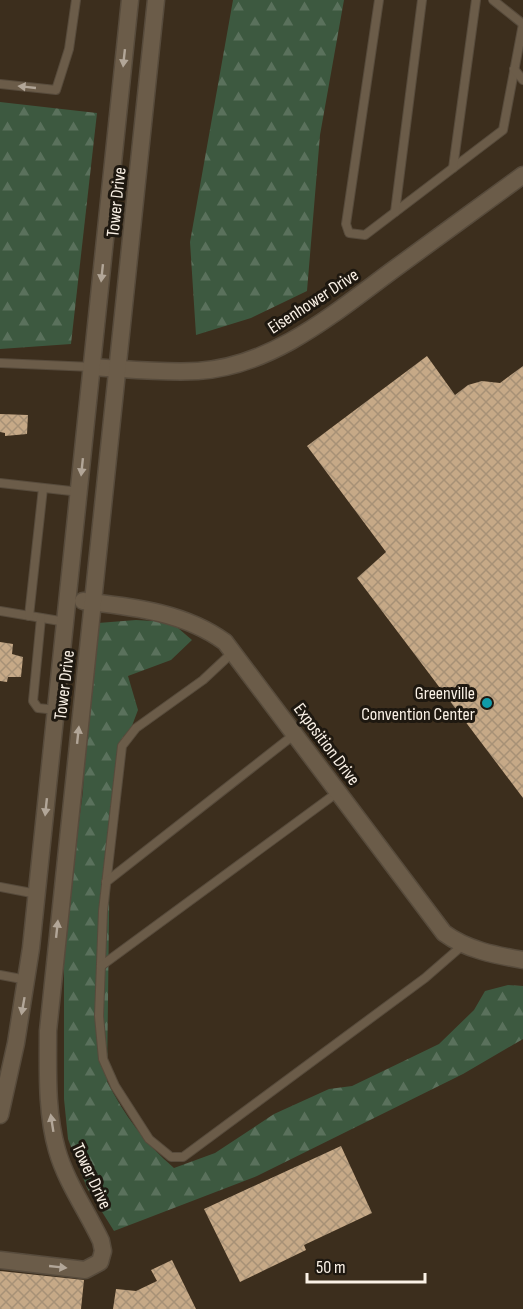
<svg xmlns="http://www.w3.org/2000/svg" width="523" height="1309" viewBox="0 0 523 1309" font-family="'Sofia Sans Condensed',sans-serif">
<style>
.forest{fill:url(#forest-firs)}
.building{fill:url(#building-cross-hatch)}
.lines{fill:none;stroke-linecap:round;stroke-linejoin:round}
.service-casing{stroke:#574b3c;stroke-width:10}
.minor-casing{stroke:#574b3c;stroke-width:19}
.service{stroke:#6b5c49;stroke-width:8}
.minor{stroke:#6b5c49;stroke-width:16}
.oneway{fill:#b2a698}
.culture-dot{fill:#0f9aa8;stroke:#1e1810;stroke-width:2}
.labels{text-anchor:middle;stroke-width:6;stroke-linejoin:round;paint-order:stroke}
.street-label{font-size:18px;fill:#faf1e6;stroke:#1e1810}
.poi-label{font-size:18px;fill:#faf1e6;stroke:#1e1810;text-anchor:end}
</style>
<defs>
<pattern id="forest-firs" width="22" height="20" patternUnits="userSpaceOnUse" patternTransform="scale(1.5)"><rect width="22" height="20" fill="#3d5940"/><path d="M5 1l3.5 6h-7zM16 11l3.5 6h-7z" fill="#5a715c"/></pattern>
<pattern id="building-cross-hatch" width="8" height="8" patternUnits="userSpaceOnUse" patternTransform="scale(1.5)"><rect width="8" height="8" fill="#c6a987"/><path d="M0 0l8 8M0 8l8-8" fill="none" stroke="#a79176"/></pattern>
</defs>
<rect width="100%" height="100%" fill="#3c2e1d"/>
<g class="forest">
<polygon points="233,0 344,0 320,135 307,291 251,318 196,335 190,242"/>
<polygon points="0,102 97,113 71,344 0,349"/>
<path d="M 136,620 L 171,622 L 192,640 L 171,660 L 128,676 L 138,710 L 122,752 L 110,838 L 107,1081 C 124,1115 145,1143 174,1168 L 215,1153 L 274,1114 L 329,1089 L 352,1086 L 439,1044 L 474,1010 L 485,991 L 508,985 L 523,986 L 523,1039 L 463,1074 L 257,1176 L 114,1231 L 87,1188 L 68,1139 L 64,1099 L 64,964 L 72,875 L 83,791 L 85,729 L 98,623 Z"/>
</g>
<g class="building">
<polygon points="427,356 455,395 468,385 482,381 500,383 523,366 523,798 357,578 386,552 307,446"/>
<polygon points="0,414 28,415 27,434 5,436 5,433 0,432"/>
<polygon points="0,642 13,644 12,654 23,657 21,677 8,677 7,682 0,681"/>
<polygon points="341,1146 372,1213 304,1245 306,1250 240,1282 204,1209"/>
<polygon points="172,1260 196,1309 113,1309 116,1289 136,1291 157,1281 151,1270"/>
<polygon points="0,1271 84,1280 81,1309 0,1309"/>
</g>
<g class="lines">
<defs>
<g id="service">
<polyline points="379,0 346,224 349,233 365,235 503,130 523,24"/>
<polyline points="493,0 523,24"/>
<polyline points="514,69 523,80"/>
<polyline points="0,84 56,90 69,49 76,0"/>
<polyline points="453,168 476,0"/>
<polyline points="395,212 422,0"/>
<polyline points="0,363 92,367"/>
<polyline points="0,483 80,492"/>
<polyline points="0,611 66,622"/>
<polyline points="29,616 43,488"/>
<polyline points="41,618 33,701 38,708 56,710"/>
<polyline points="233,652 203,680 136,728 122,746 103,911 99,1016 103,1059 115,1086 149,1139 171,1157 183,1157 425,978 463,945"/>
<polyline points="106,882 295,734"/>
<polyline points="0,887 37,894"/>
<polyline points="101,966 338,792"/>
<polyline points="0,975 27,980"/>
</g>
<g id="minor">
<path d="M 92,367 C 127,369 163,373 198,371 C 275,366 338,310 397,267 C 439,236 481,206 523,175"/>
<path d="M 83,601 C 133,607 184,612 225,642 L 444,933 C 467,950 495,955 523,960"/>
<polyline points="0,1115 16,1043 31,948 130,0"/>
<path d="M 0,1260 L 85,1270 L 100,1262 L 103,1251 L 101,1241 C 87,1211 66,1182 57,1150 C 46,1112 48,1070 48,1031 L 156,0"/>
</g>
</defs>
<use href="#service" class="service-casing"/>
<use href="#minor" class="minor-casing"/>
<use href="#service" class="service"/>
<use href="#minor" class="minor"/>
</g>
<defs><path id="oneway-solid" d="M-6-.8H1V-3.2L6.5 0L1 3.2V.8H-6Z" transform="scale(1.5)"/></defs>
<g class="oneway">
<use href="#oneway-solid" transform="translate(124 58) rotate(96)"/>
<use href="#oneway-solid" transform="translate(27 87) rotate(-174)"/>
<use href="#oneway-solid" transform="translate(102 273) rotate(96)"/>
<use href="#oneway-solid" transform="translate(82 467) rotate(96)"/>
<use href="#oneway-solid" transform="translate(78 735) rotate(-84)"/>
<use href="#oneway-solid" transform="translate(46 807) rotate(96)"/>
<use href="#oneway-solid" transform="translate(57 929) rotate(-84)"/>
<use href="#oneway-solid" transform="translate(23 1006) rotate(100)"/>
<use href="#oneway-solid" transform="translate(52 1123) rotate(-99)"/>
<use href="#oneway-solid" transform="translate(58 1267) rotate(6)"/>
</g>
<circle class="culture-dot" cx="487" cy="703" r="6"/>
<g class="labels">
<g class="street-label">
<text transform="translate(116 202) rotate(-84)" y="6">Tower Drive</text>
<text transform="translate(313 301) rotate(-33)" y="6">Eisenhower Drive</text>
<text transform="translate(64 685) rotate(-83)" y="6">Tower Drive</text>
<text transform="translate(327 744) rotate(53)" y="6">Exposition Drive</text>
<text transform="translate(92 1176) rotate(65)" y="6">Tower Drive</text>
</g>
<g class="poi-label">
<text x="475" y="699">Greenville<tspan x="475" dy="21">Convention Center</tspan></text>
</g>
</g>
<path d="M307 1273v9h118v-9" fill="none" stroke="#faf1e6" stroke-width="3"/>
<text x="316" y="1273" font-size="18" fill="#faf1e6" stroke="#1e1810" stroke-width="4.5" paint-order="stroke">50 m</text>
</svg>
